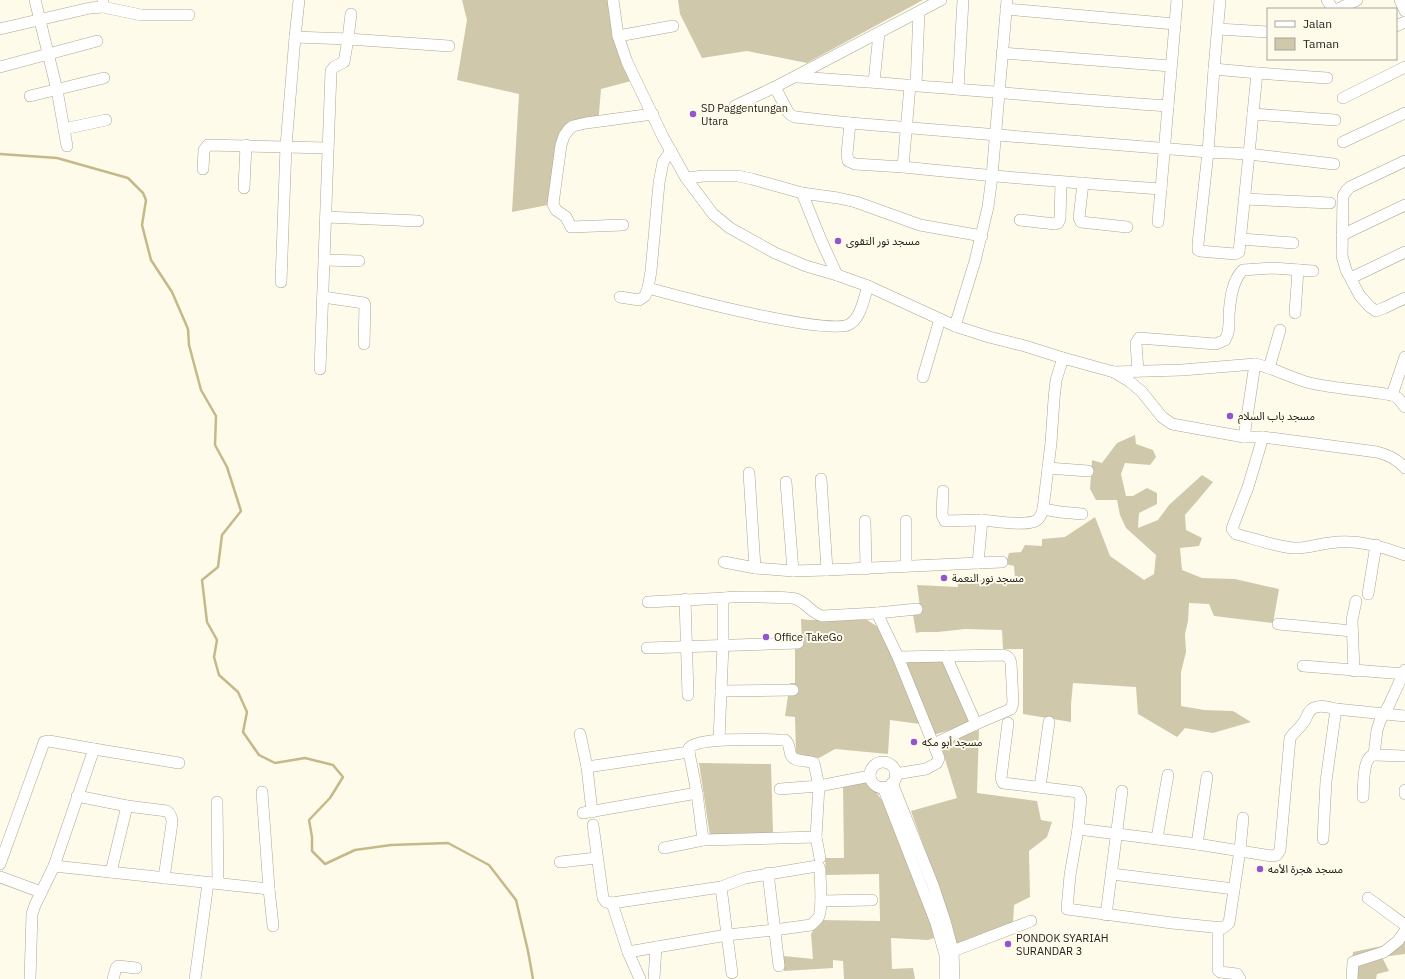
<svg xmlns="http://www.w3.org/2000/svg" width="1405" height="979" viewBox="0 0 1405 979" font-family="'IBM Plex Sans','Noto Sans Arabic',sans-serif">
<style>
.green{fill:#d0c8aa}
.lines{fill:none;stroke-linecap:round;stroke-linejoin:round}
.stream{stroke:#c5b989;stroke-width:2.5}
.minor-casing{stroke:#aba694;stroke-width:12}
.minor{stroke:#fff;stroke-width:11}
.poi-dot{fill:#9355cc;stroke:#fffbeb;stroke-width:1.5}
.labels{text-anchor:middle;stroke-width:4;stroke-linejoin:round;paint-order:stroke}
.poi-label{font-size:11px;fill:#24221b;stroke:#fffbeb;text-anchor:start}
</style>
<rect width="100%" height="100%" fill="#fffbeb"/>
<g class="green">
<polygon points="462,0 609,0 631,81 601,89 598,125 563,133 553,204 512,212 519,94 457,80 467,20"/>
<polygon points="678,0 923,0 807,63 747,51 702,58 680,14"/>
<polygon points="1135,435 1136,444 1153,450 1156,457 1150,465 1125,463 1121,474 1126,496 1133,496 1147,488 1157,493 1157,504 1139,513 1138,528 1158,520 1169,505 1202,475 1213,482 1198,500 1185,515 1186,530 1202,538 1199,546 1180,548 1182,570 1202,578 1235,579 1279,589 1273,623 1214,616 1209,604 1189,603 1188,621 1185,634 1186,652 1181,672 1181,706 1204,710 1233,711 1251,722 1213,733 1185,728 1177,737 1138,714 1136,687 1073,683 1071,704 1071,722 1023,714 1023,649 1003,649 1002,630 965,629 938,632 920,632 916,633 913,615 921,614 917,585 958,587 957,581 1015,579 1014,566 1006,564 1009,553 1021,552 1025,545 1042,546 1042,539 1065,537 1095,517 1110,556 1144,580 1154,574 1156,555 1126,528 1120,515 1117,500 1096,500 1090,489 1092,460 1102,463 1117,443"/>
<polygon points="801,619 809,620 867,620 878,627 883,634 920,724 890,720 888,754 835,749 819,758 802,756 796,753 795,717 785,716 790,683 795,683 795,648 802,646"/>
<polygon points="943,661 971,719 968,724 934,735 904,662"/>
<polygon points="979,730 977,793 1037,801 1041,820 1052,822 1047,837 1029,851 1030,897 1014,905 1013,924 956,948 950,919 911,811 957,798 940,743"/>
<polygon points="699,763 771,764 773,833 710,836"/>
<polygon points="851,783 870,783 883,802 929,916 934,938 928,940 891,938 892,969 913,968 915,979 844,979 843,961 833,960 833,968 784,971 784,956 813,959 811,934 820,920 880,921 879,874 826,875 825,858 844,858 843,785"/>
<polygon points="1405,922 1405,954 1382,957 1389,971 1377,974 1376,979 1349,979 1353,952 1382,946 1393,940"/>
</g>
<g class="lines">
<polyline class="stream" points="0,154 57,158 128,178 143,193 146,200 142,225 151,260 172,292 188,329 189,345 201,390 216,416 215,445 227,467 241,511 222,535 218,567 202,580 207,622 217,640 214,657 219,675 238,692 247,712 243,732 259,755 275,763 305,758 333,765 343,777 330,798 309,820 312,837 312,851 325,864 355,850 391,845 448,843 489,865 516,900 528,951 533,979"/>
<defs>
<g id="minor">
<polyline points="35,0 57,90 67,146"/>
<polyline points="299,0 295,37 348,39 351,14"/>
<path d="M 613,0 L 618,36 L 627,62 L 663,137 L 686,178 L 713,214 L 730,228 L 775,253 L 806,266 L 837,275 L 868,286 L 955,326 L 989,337 L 1025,346 L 1063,358 L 1114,372 L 1129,381 L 1142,392 L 1162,417 L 1172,424 L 1244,437 L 1263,437 L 1377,452 C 1389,455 1397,459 1405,468"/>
<polyline points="941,0 775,87 788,112 791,115 795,117 850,123 1208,152 1249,154 1257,73 1214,69 1208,152 1198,244 1198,250 1200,251 1235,254 1239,252 1249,154 1334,164"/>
<polyline points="1327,0 1333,9"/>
<polyline points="1400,0 1405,11"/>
<polyline points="103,7 141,15 189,15"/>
<polyline points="1006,9 1175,24"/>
<polyline points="1338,9 1357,0"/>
<polyline points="1396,26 1405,22"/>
<polyline points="0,29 90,8 103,7 103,0"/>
<polyline points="1218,29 1268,32"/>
<polyline points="618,36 673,26"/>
<polyline points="1002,53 1171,66"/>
<polyline points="0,67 97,41"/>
<polyline points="1214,69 1220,0"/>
<polyline points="1257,73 1327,78"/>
<path d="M 797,77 C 921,85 1044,97 1168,106 L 1177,0"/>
<polyline points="874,82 879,33"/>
<path d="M 910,85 L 903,167 C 989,176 1075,183 1161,189 L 1168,106"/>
<polyline points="916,85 919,12"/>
<polyline points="958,89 963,0"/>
<polyline points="30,96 104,78"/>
<polyline points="1343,98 1405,67"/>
<polyline points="735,106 775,87"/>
<polyline points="1253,114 1335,120"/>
<polyline points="850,123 847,154 848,161 855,164 903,167"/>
<polyline points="64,129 106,120"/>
<polyline points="1343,142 1405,113"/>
<path d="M 671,151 L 663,162 L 659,183 L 651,271 L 648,288 C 677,296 830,337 850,324 C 861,317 864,298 868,286"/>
<polyline points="1405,161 1350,187 1346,191 1343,196 1342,256 1346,270 1360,296 1370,307 1376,311 1384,308 1405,298"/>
<polyline points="203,169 204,150 208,145 328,148"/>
<polyline points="686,178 704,176 738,176 752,179 802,193 838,198 856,202 920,225 982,236"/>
<polyline points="1083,183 1079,218 1081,222 1127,227"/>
<polyline points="244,188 246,145"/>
<polyline points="802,193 821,240 837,275"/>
<polyline points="1245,199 1330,203"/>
<polyline points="326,217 418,221"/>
<polyline points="1020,220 1055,224 1058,223 1060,219 1061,182"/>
<polyline points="1158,222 1161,189"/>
<polyline points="623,225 571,227 566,217 556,210 553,204 561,145 564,136 569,129 573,126 586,123 653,114"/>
<polyline points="1342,235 1405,205"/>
<polyline points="1241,239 1293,243"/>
<polyline points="324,260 359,261"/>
<polyline points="1351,278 1405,252"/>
<polyline points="281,282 286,146 295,37"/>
<polyline points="323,297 364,303 365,305 364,344"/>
<polyline points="620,297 639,300 645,296 648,288"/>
<polyline points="1295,313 1298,270"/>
<polyline points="955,326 975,261 988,207 992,176 1007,0"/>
<polyline points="1269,368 1280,330"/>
<polyline points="320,369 331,71 334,67 344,62 348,39 449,46"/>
<path d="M 1138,371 L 1136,343 L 1139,338 L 1216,344 L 1225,340 C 1230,332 1229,323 1229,315 C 1230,300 1232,280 1243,270 L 1273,268 L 1313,271"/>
<path d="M 1114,372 L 1182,370 L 1255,364 C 1274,368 1291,378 1310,383 C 1336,389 1365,390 1392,395 L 1398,398 L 1405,407"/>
<polyline points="923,377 940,319"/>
<polyline points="1392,395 1405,357"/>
<polyline points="1244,437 1255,364"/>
<path d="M 1263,437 L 1248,487 L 1233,526 L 1232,529 L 1236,534 C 1255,539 1274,546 1293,548 C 1306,549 1318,544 1330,543 C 1356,539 1380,546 1405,555"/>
<polyline points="1048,468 1088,471"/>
<polyline points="749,473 755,568"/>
<polyline points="821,479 827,570"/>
<polyline points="786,482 793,571"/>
<polyline points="943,491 942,515 945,521 982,520"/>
<polyline points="1043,509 1060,512 1082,514"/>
<polyline points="865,521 866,569"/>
<polyline points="906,521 906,566"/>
<path d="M 724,562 L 755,568 L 793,571 L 827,570 L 978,563 L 982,520 C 995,521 1027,527 1037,520 C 1041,517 1042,513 1043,509 L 1051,443 L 1054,399 L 1056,380 L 1063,358"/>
<polyline points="978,563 1002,562"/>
<polyline points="1368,594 1376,545"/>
<polyline points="685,599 688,695"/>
<polyline points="648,602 725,598"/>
<polyline points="1278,624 1352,631"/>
<polyline points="647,648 798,643"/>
<polyline points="946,656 976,724"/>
<path d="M 898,657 L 1003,655 C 1008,656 1010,658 1011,663 L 1013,703 L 1011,709 L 976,724 L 934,744"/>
<polyline points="1303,666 1405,674"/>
<polyline points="1354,671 1352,620 1356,601"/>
<polyline points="721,691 793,690"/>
<path d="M 1008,723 L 1001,778 L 1003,783 L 1078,792 L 1081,798 L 1078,829 L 1197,844 L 1272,856 L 1277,855 L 1280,850 L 1290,738 C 1294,732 1299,729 1303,723 C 1306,720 1307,715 1309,712 C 1315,703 1327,707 1336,709"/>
<polyline points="580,734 587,767"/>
<path d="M 719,740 L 723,645 L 723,602 L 725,598 C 731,596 791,597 796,599 C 807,603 811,613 822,616 L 877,613"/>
<polyline points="94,749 179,763"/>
<polyline points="1374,755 1405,756"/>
<circle cx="883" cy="775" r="13"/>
<polyline points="895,772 895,774 926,769 937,763 939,758 898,657 877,613 917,609"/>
<polyline points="892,783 933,885 945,921 953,951 954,979"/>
<polyline points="883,787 936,923 945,955 945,979"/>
<polyline points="1040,787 1049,722"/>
<path d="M 697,793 L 689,752 L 689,748 C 700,736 767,740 785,740 C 792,744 787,756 795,759 C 801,762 808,760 814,763 L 819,786 L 780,789"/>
<polyline points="1405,794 1405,790"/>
<path d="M 77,796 L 127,806 L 167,811 C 171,814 172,818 172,823 L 164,878"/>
<path d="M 1363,797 C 1364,786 1362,757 1374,755 L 1377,730 L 1380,721 L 1388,707 L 1405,670"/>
<polyline points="217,802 218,883"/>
<polyline points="592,812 587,767 689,752"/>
<polyline points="583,813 697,793 703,840 816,837 819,786 870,776"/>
<polyline points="593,825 603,898 606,902 612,903 628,952 640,979"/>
<polyline points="1078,829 1070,875 1067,909 1172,923 1223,928 1229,923 1240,850 1243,818"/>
<polyline points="816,837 820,858"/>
<polyline points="1157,838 1168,775"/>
<polyline points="1323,839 1326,781 1336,709 1405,716"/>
<polyline points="1197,844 1207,777"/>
<polyline points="664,848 703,840"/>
<polyline points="560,862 597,858"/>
<polyline points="0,864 42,748 44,742 49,741 94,749 54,866"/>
<polyline points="111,872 127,806"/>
<polyline points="768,873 779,966"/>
<polyline points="1112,874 1234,889"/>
<polyline points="0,877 41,892"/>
<polyline points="269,889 273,926"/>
<polyline points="1368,898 1405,925"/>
<polyline points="821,901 872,900"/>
<path d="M 612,903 L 721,887 L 745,878 L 817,866 L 819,867 L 820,870 C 820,880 823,911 818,918 C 816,921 813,923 811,925 L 774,930 L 727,935 L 721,887"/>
<polyline points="1106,915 1122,791"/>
<polyline points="1218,928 1218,970 1220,972 1237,974 1240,979"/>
<polyline points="953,951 1031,921"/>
<polyline points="628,952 727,935 732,973"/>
<polyline points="30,979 32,914 35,905 54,866 269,889 262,792"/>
<polyline points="113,979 116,968 118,966 136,968"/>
<polyline points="195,979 208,883"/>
<polyline points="654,979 656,947"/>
<polyline points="1352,979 1353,962 1384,952 1398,941 1405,931"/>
</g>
</defs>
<use href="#minor" class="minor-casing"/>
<use href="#minor" class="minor"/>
</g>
<g class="poi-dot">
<circle cx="693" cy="114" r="4"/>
<circle cx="838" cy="241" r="4"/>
<circle cx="1230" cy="416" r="4"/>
<circle cx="944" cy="578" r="4"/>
<circle cx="766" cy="637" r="4"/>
<circle cx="914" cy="742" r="4"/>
<circle cx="1260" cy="869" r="4"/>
<circle cx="1008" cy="944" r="4"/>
</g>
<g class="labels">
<g class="poi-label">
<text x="701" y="112">SD Paggentungan<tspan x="701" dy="13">Utara</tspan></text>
<text x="846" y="245">مسجد نور التقوى</text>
<text x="1238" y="420">مسجد باب السلام</text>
<text x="952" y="582">مسجد نور النعمة</text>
<text x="774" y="641">Office TakeGo</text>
<text x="922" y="746">مسجد أبو مكه</text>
<text x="1268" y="873">مسجد هجرة الأمه</text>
<text x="1016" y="942">PONDOK SYARIAH<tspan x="1016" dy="13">SURANDAR 3</tspan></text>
</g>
</g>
<rect x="1267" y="8" width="130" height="52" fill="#fffbeb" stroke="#a7a498"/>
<rect x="1275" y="21" width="20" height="6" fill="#ffffff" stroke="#a7a498"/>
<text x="1303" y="28" font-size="12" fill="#24221b">Jalan</text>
<rect x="1275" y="38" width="20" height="12" fill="#d0c8aa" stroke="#a7a498"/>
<text x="1303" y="48" font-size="12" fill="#24221b">Taman</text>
</svg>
